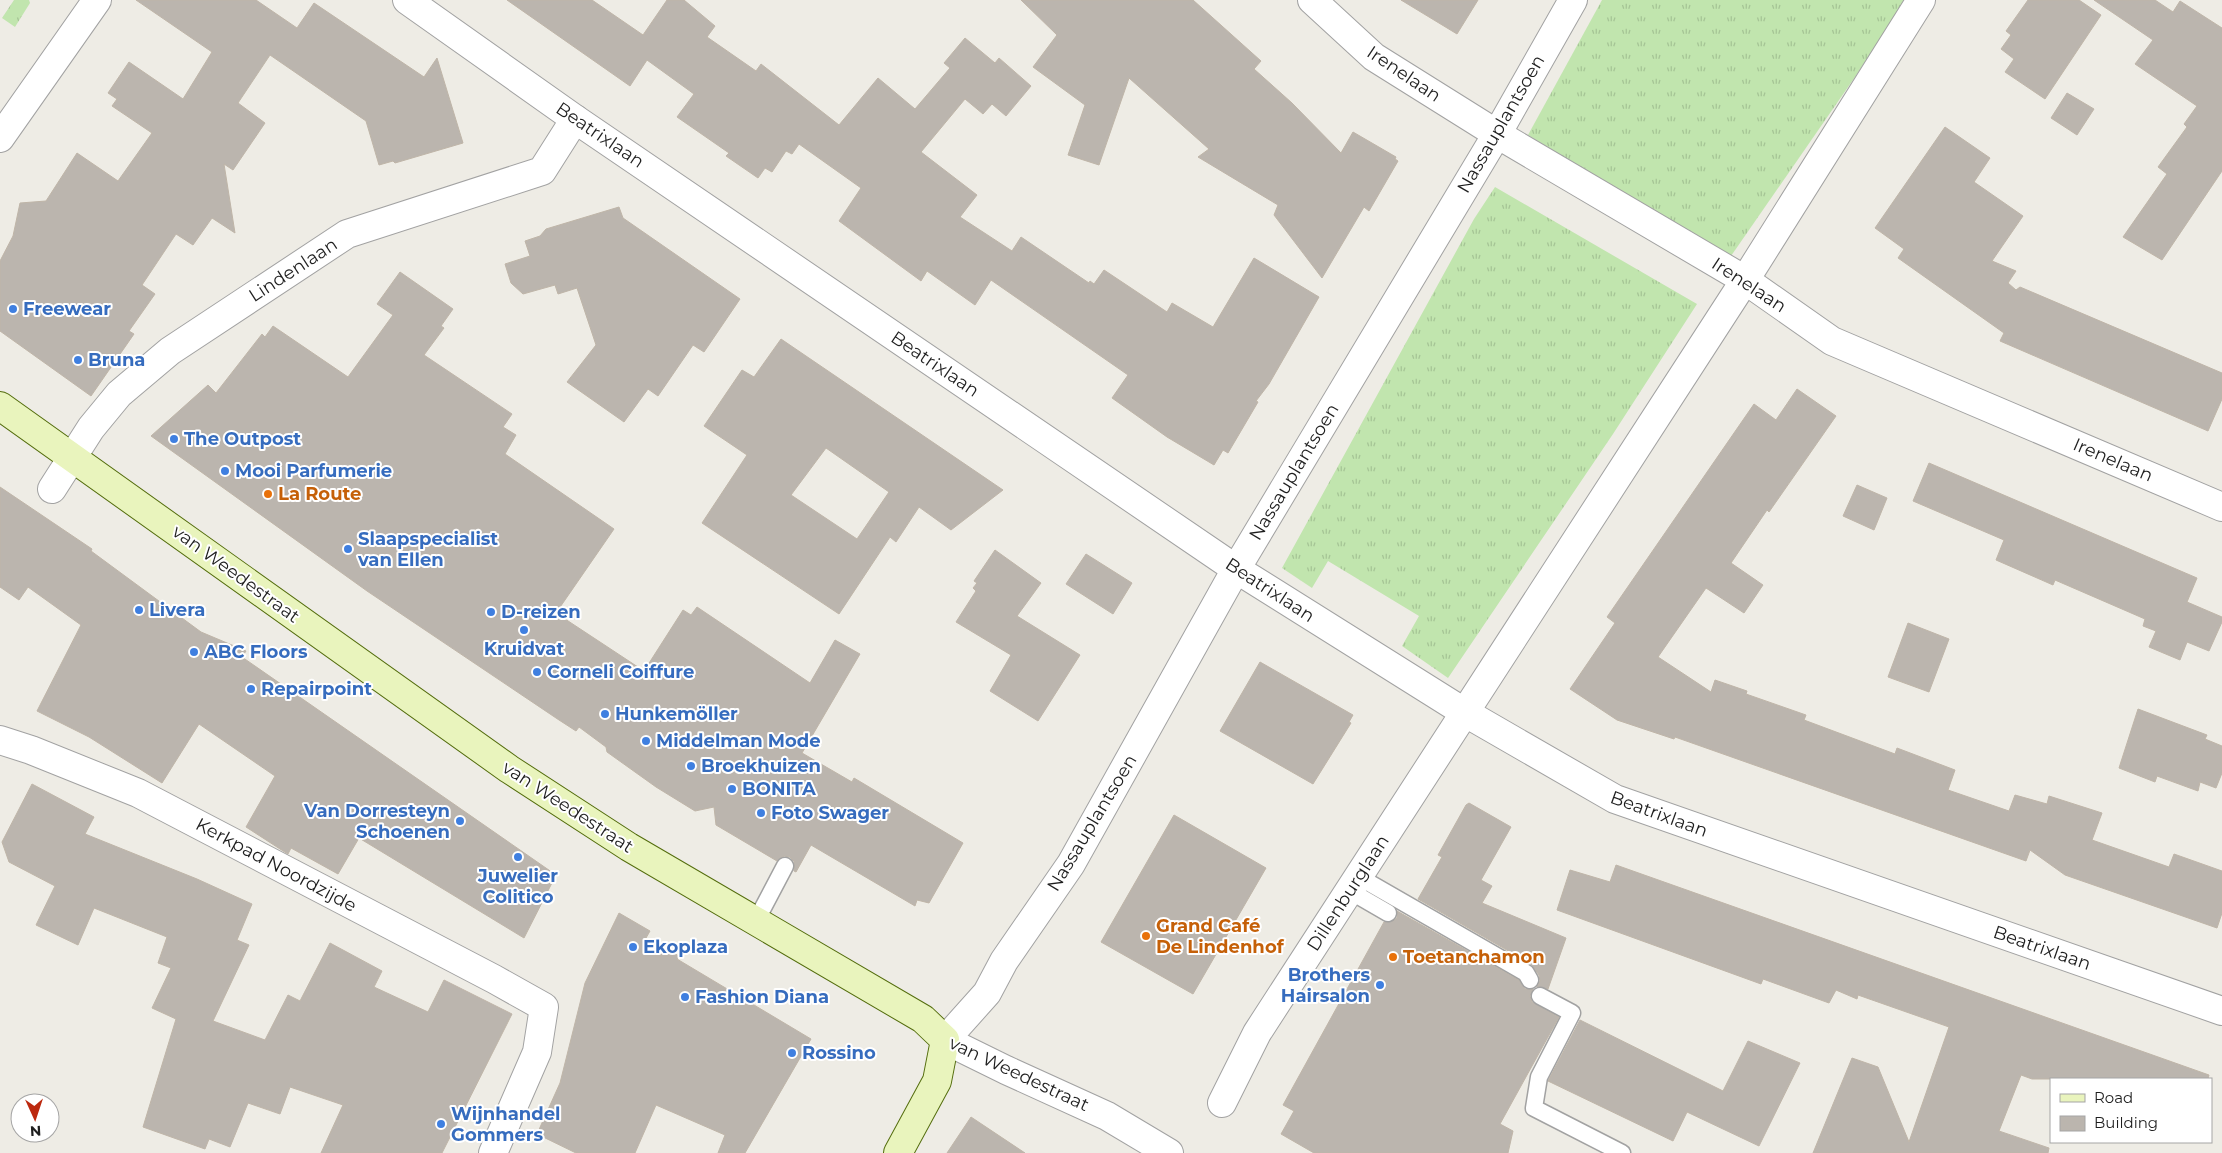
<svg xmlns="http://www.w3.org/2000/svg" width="2222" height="1153" viewBox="0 0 2222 1153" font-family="Montserrat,sans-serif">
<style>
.grass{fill:url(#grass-tufts)}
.building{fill:#bbb5ae;stroke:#bfb5a8;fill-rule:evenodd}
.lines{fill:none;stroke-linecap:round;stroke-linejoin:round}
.service-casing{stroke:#a2a2a2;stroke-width:19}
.minor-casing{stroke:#a2a2a2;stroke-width:30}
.secondary-casing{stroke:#546d0d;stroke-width:30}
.service{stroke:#fff;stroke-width:16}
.minor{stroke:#fff;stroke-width:28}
.secondary{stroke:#e9f4bd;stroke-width:28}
.shop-dot{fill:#3f7fe0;stroke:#fff;stroke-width:2}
.food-dot{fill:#e8710a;stroke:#fff;stroke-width:2}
.labels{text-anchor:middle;stroke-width:4;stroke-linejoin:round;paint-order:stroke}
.street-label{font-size:18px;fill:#1e1e1e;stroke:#fff}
.shop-label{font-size:18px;font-weight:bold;fill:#366cbe;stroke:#fff;text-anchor:start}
.food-label{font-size:18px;font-weight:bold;fill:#c56008;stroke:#fff;text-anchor:start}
</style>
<defs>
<pattern id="grass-tufts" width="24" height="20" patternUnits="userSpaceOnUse" patternTransform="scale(1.25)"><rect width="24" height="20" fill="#c1e5ae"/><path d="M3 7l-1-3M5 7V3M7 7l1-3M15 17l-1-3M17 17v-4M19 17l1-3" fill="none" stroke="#a5c495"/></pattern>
</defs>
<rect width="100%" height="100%" fill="#eeece5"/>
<g class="grass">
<polygon points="14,0 29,0 30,3 15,27 2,18"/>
<polygon points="1602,0 1906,0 1855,77 1731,256 1653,212 1528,135"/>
<polygon points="1495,187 1697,304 1613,434 1448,678 1402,646 1419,616 1328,561 1312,588 1282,568 1474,219"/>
</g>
<g class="building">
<polygon points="136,0 256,0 297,28 314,3 424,77 437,58 463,143 395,163 393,161 379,165 366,121 270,55 238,103 265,123 233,170 224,164 235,233 212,218 193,245 176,234 142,285 155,294 129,331 134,334 91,396 0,331 0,261 13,236 20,203 46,201 77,153 118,181 152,133 112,106 117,99 108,93 129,62 183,99 212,52"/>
<polygon points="507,0 592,0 643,35 667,0 684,0 715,26 707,37 756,71 761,64 839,125 878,78 915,109 950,68 944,63 965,38 995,63 999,58 1031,86 1006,116 992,104 983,114 965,99 921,152 977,195 960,217 1012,251 1021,237 1089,283 1090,281 1094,284 1104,270 1167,312 1172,303 1213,327 1254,258 1319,297 1269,384 1256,401 1258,402 1228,453 1223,450 1214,465 1167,437 1112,398 1128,375 991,280 975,305 927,271 921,281 839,221 861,188 799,144 792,154 786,151 772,172 765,168 758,178 726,156 729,153 677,117 694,94 647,60 630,86"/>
<polygon points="1021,0 1193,0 1261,61 1254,69 1292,103 1341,153 1353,132 1396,157 1395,159 1398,161 1369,211 1364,207 1322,278 1274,215 1278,205 1198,157 1209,149 1129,78 1099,165 1068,155 1085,105 1033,67 1057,35"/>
<polygon points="1401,0 1478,0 1457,34"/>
<polygon points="2028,0 2079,0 2101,15 2045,99 2005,72 2014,59 2001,49 2011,35 2006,31"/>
<polygon points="2094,0 2155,0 2173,12 2180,1 2222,28 2222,171 2162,260 2123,237 2167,174 2158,167 2187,127 2184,124 2197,106 2135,64 2153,40"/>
<polygon points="2067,93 2094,109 2077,135 2051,118"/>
<polygon points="1945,127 1990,158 1974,182 2023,216 1992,261 2016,271 2008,283 2016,290 2020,287 2222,373 2222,399 2208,431 2000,341 2004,333 1898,258 1904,249 1875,228"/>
<polygon points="619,207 623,218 740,299 704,352 693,345 658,396 648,389 624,422 567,382 596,345 577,288 558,294 555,285 523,294 511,283 505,264 530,256 525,241 540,236 546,229"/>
<polygon points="400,272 453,309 441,326 444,328 424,355 512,414 503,427 516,435 505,454 614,529 556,613 644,671 683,610 691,615 697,607 810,683 835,640 860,654 802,753 852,782 854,778 963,843 929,903 917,900 915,906 811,845 796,872 794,871 794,861 790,857 784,856 777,861 716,825 714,807 695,811 656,787 607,752 606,747 579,727 576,731 559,720 367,591 151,436 208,385 216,393 262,334 265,337 273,326 348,377 393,315 377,304"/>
<path d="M 781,339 L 1003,490 L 951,530 L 919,507 L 896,542 L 890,537 L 839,614 L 702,523 L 747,455 L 704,426 L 742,370 L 754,377 ZM 826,448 L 889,492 L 857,539 L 791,495 Z"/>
<polygon points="1797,389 1836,416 1769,512 1767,510 1731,563 1763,585 1744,613 1706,588 1658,657 1711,692 1715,680 1747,691 1746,694 1806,715 1804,720 1895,754 1897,748 1955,770 1948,790 2009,811 2015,795 2047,804 2049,796 2102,813 2092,840 2169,867 2174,854 2222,871 2222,913 2217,928 2065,875 2030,850 2026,861 1675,737 1674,739 1617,720 1570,689 1615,623 1607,617 1754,404 1776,420"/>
<polygon points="1929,463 2197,578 2187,602 2222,617 2222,622 2209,651 2187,642 2180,660 2149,647 2156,631 2143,626 2145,619 2055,580 2053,585 1996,560 2004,540 1913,501"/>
<polygon points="1857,485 1887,498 1874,530 1843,516"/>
<polygon points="0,487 92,549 91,551 201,632 246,651 242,657 556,875 524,938 359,838 338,874 291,848 288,854 280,849 246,827 275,776 199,724 162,783 89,737 37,711 81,625 28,587 19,600 0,587"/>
<polygon points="995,550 1041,583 1017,616 1080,655 1038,721 990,691 1011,655 956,622 976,591 973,588 977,583 974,581"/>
<polygon points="1086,554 1132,583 1113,614 1066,584"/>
<polygon points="1908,623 1949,639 1929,692 1888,677"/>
<polygon points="1260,662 1353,715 1349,722 1351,723 1313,784 1220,731"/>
<polygon points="2138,709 2207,735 2205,739 2222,746 2222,773 2216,788 2200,782 2198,791 2157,776 2155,782 2119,768"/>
<polygon points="32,784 94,817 85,834 197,879 252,904 237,940 249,945 213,1021 265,1040 288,995 300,1001 330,943 382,971 374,987 428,1012 444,980 512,1014 442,1153 321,1153 343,1105 290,1087 280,1114 248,1103 230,1147 209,1139 205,1149 143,1127 176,1019 152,1008 171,968 158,963 167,937 94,908 78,945 36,925 55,886 9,862 2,842"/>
<polygon points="1469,803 1511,827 1481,880 1492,886 1482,903 1566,938 1548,989 1537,987 1540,981 1539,975 1531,964 1418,899 1442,857 1438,855 1466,805"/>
<polygon points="1174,815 1266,868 1193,994 1101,942"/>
<polygon points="1616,865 2209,1075 2208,1079 2032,1079 2021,1075 1999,1131 2049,1148 2048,1153 1813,1153 1852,1058 1878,1067 1909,1142 1949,1027 1858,995 1857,999 1836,990 1829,1003 1763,979 1761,984 1557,910 1570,870 1610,882"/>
<polygon points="1397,911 1519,980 1525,989 1533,989 1530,996 1532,1002 1559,1017 1500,1124 1513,1131 1508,1153 1314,1153 1281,1134 1294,1111 1283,1105 1384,922 1393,921 1397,918"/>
<polygon points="619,913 650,931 646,938 679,956 677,959 811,1039 745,1153 718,1153 725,1135 656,1105 635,1153 576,1153 537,1134 560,1083 585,983"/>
<polygon points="1580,1020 1723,1091 1748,1041 1800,1063 1759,1146 1687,1112 1673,1141 1548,1081"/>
<polygon points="971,1117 1025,1153 947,1153"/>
</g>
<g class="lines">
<defs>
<g id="service">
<polyline points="1359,877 1526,973 1530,980"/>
<polyline points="1350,891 1388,913"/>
<polyline points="756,921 785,866"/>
<polyline points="1540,996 1572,1013 1539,1077 1534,1108 1622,1153"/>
</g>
<g id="minor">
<polyline points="407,0 575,119 1236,569 1464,712 1615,799 2222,1011"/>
<polyline points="1312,0 1374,57 1497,134 1745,280 1832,341 2222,507"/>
<polyline points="0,138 97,0"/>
<polyline points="52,489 91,428 119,394 170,351 347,234 542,171 575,119"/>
<polyline points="0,740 31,750 138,793 494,979 544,1007 537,1052 493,1153"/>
<polyline points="1222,1103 1257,1033 1745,280 1921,0"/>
<polyline points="1169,1153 1107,1116 1006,1070 945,1040 987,993 1004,961 1071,864 1236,569 1497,134 1573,0"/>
</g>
<polyline id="secondary" points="0,406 509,769 629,847 923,1019 945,1040 937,1081 898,1153"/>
</defs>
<use href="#service" class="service-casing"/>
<use href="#minor" class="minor-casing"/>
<use href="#secondary" class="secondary-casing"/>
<use href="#service" class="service"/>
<use href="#minor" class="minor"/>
<use href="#secondary" class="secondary"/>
</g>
<g class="shop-dot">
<circle cx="13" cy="309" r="5"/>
<circle cx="78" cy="360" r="5"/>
<circle cx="174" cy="439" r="5"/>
<circle cx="225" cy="471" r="5"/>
<circle cx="348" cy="549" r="5"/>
<circle cx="139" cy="610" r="5"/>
<circle cx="491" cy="612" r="5"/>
<circle cx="524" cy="630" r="5"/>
<circle cx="194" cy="652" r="5"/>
<circle cx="537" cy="672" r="5"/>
<circle cx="251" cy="689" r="5"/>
<circle cx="605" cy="714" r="5"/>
<circle cx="646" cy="741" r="5"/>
<circle cx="691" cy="766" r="5"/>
<circle cx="732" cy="789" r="5"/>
<circle cx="761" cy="813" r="5"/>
<circle cx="460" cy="821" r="5"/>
<circle cx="518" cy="857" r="5"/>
<circle cx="633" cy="947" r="5"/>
<circle cx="1380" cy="985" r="5"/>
<circle cx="685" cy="997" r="5"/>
<circle cx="792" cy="1053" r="5"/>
<circle cx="441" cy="1124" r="5"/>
</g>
<g class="food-dot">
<circle cx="268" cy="494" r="5"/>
<circle cx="1146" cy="936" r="5"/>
<circle cx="1393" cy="957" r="5"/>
</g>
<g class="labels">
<g class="street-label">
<text transform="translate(1404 74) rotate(34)" y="6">Irenelaan</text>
<text transform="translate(1501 124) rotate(-60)" y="6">Nassauplantsoen</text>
<text transform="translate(600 135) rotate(34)" y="6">Beatrixlaan</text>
<text transform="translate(293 270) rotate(-33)" y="6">Lindenlaan</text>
<text transform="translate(1749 285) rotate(33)" y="6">Irenelaan</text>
<text transform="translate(935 364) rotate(34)" y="6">Beatrixlaan</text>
<text transform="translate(2113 460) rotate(23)" y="6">Irenelaan</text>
<text transform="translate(1294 472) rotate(-59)" y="6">Nassauplantsoen</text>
<text transform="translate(236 574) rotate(36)" y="6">van Weedestraat</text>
<text transform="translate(1270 590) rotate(33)" y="6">Beatrixlaan</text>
<text transform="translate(568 807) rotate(33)" y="6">van Weedestraat</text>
<text transform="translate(1659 814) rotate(20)" y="6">Beatrixlaan</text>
<text transform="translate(1092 823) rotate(-59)" y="6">Nassauplantsoen</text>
<text transform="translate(276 865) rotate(28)" y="6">Kerkpad Noordzijde</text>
<text transform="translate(1348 893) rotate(-57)" y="6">Dillenburglaan</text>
<text transform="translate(2042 948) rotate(19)" y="6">Beatrixlaan</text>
<text transform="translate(1019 1074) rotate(25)" y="6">van Weedestraat</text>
</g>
<g class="shop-label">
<text x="23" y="315">Freewear</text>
<text x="88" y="366">Bruna</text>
<text x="184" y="445">The Outpost</text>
<text x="235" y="477">Mooi Parfumerie</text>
<text x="358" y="545">Slaapspecialist<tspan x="358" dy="21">van Ellen</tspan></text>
<text x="149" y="616">Livera</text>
<text x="501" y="618">D-reizen</text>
<text x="524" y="655" text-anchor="middle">Kruidvat</text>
<text x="204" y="658">ABC Floors</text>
<text x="547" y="678">Corneli Coiffure</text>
<text x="261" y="695">Repairpoint</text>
<text x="615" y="720">Hunkemöller</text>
<text x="656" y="747">Middelman Mode</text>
<text x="701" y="772">Broekhuizen</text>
<text x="742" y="795">BONITA</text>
<text x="450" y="817" text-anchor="end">Van Dorresteyn<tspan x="450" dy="21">Schoenen</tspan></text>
<text x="771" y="819">Foto Swager</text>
<text x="518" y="882" text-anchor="middle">Juwelier<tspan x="518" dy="21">Colitico</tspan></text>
<text x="643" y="953">Ekoplaza</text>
<text x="1370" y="981" text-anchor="end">Brothers<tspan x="1370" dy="21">Hairsalon</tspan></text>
<text x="695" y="1003">Fashion Diana</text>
<text x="802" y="1059">Rossino</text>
<text x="451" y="1120">Wijnhandel<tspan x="451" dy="21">Gommers</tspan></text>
</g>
<g class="food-label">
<text x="278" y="500">La Route</text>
<text x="1156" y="932">Grand Café<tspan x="1156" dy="21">De Lindenhof</tspan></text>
<text x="1403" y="963">Toetanchamon</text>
</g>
</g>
<rect x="2050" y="1078" width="162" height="65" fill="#ffffff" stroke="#a5a5a5"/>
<rect x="2060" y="1094" width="25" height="8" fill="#e9f4bd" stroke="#a5a5a5"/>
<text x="2094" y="1103" font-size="15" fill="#1e1e1e">Road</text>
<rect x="2060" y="1116" width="25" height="15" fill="#bbb5ae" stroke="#a5a5a5"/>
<text x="2094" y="1128" font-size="15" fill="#1e1e1e">Building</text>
<g transform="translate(35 1118) rotate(177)"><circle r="24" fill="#ffffff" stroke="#a5a5a5"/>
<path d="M0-4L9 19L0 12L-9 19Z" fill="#bc290f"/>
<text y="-8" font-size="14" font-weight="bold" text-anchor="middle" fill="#1e1e1e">N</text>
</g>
</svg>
